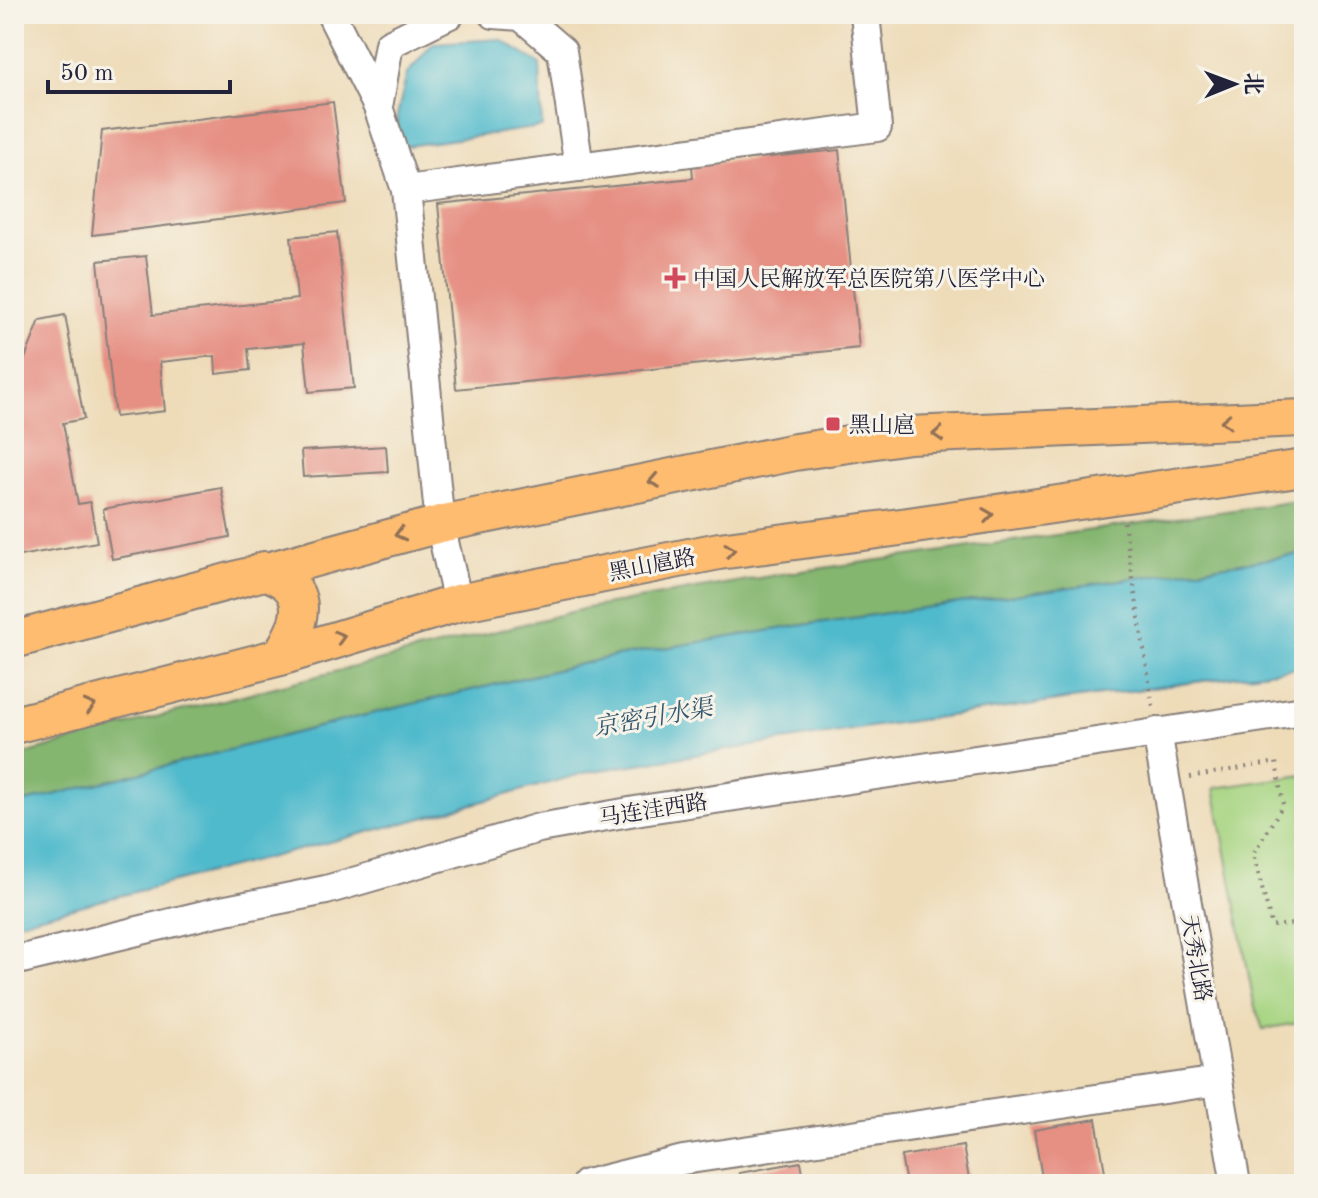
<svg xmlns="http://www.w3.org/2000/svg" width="1318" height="1198" viewBox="0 0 1318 1198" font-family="'Old Standard TT','Noto Serif SC',serif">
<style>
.green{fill:#a6d481;stroke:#647b5e;stroke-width:2}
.forest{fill:#84b66f;stroke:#536c55;stroke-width:2}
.water{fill:#50bacc;stroke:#396e84;stroke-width:2}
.building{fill:#e68f83}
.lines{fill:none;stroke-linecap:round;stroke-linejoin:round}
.minor-casing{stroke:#887f7a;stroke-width:32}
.major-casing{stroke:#887f7a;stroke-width:40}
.path{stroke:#887f7a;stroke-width:4;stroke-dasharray:2 6;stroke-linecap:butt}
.minor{stroke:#fff;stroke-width:28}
.major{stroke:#fdbc70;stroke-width:36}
.oneway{stroke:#906f56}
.poi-dot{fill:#d1495b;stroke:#f7f3e8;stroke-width:3}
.labels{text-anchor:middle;stroke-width:6;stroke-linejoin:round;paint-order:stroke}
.poi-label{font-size:22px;fill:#22223b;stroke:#f7f3e8;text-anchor:start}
.street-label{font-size:22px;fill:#22223b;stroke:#f7f3e8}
.water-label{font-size:24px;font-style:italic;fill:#32576e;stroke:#f7f3e8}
</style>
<rect width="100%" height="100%" fill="#f7f3e8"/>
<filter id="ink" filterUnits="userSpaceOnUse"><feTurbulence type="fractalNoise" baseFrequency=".0125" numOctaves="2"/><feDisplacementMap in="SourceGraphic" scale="16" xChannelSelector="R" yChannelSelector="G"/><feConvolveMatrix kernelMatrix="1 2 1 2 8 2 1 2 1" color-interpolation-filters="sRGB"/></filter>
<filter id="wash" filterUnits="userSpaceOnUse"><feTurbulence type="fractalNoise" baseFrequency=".006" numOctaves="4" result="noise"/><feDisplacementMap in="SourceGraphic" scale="32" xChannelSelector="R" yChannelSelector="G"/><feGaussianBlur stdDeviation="1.8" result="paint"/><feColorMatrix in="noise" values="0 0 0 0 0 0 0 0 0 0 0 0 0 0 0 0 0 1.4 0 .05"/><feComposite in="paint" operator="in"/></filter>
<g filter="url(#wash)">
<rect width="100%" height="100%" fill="#eedcb9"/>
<polygon class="green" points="1304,775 1304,1022 1263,1029 1254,1004 1214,788"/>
<polygon class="forest" points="1304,500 1304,554 803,625 611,657 362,716 14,805 14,757 156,717 587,608 788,573"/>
<g class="water">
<polygon points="500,39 540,64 542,127 399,147 397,115 407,74 433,43"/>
<polygon points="1304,554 1304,667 883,725 588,772 423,818 14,923 14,805 362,716 611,657 803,625"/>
</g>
<g id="blocks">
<g class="building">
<polygon points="333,102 346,203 92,235 102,131"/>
<polygon points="839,150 859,348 456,389 438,204 693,178 692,165"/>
<polygon points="337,232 354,388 309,392 304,343 248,349 250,370 216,374 215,356 160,362 165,411 115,417 98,261 146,256 153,315 297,299 291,237"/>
<polygon points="65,315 84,419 63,423 78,504 90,502 97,542 14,557 14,387 40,320"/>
<polygon points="386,446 388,472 303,477 301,451"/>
<polygon points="221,487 230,537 112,559 103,509"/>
<polygon points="1096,1119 1107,1184 1043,1184 1034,1130"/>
<polygon points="963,1146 970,1184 906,1184 901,1156"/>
<polygon points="801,1162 805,1184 741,1184 739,1173"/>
</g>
</g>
</g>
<g filter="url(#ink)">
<use href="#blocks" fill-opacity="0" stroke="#887f7a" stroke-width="2"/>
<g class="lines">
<defs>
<g id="minor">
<polyline points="331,14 378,107"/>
<polyline points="450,14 389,44 378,107 406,190 440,524 458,603"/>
<polyline points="494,14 521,16 562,51 579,167"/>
<polyline points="406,190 877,127 865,14"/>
<polyline points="1157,732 1236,1184"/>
<polyline points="14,961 216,912 326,890 539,828 641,810 1304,711"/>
<polyline points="586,1184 683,1160 1218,1081"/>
</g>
<g id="major">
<path d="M 264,570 C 271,574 280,577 286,582 C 312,604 293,635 280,657"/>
<polyline points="14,640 440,524 795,452 909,435 1304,418"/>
<polyline points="14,725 280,657 458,603 719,551 908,526 1304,468"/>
</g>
</defs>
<use href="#minor" class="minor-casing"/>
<use href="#major" class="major-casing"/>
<g class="path">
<polyline points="1124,522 1153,707"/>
<polyline points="1190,777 1276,762 1283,805 1253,854 1272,926 1304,923"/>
</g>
<use href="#minor" class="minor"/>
<use href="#major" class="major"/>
</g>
<defs><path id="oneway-chevron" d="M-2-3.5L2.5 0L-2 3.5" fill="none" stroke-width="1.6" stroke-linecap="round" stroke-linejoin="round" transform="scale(2)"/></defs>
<g class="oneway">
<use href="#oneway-chevron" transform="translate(1226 421) rotate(178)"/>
<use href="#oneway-chevron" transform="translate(938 434) rotate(177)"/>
<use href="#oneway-chevron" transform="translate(654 481) rotate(169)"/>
<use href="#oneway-chevron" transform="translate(988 515) rotate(-8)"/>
<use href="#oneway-chevron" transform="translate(400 534) rotate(165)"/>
<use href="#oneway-chevron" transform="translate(730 550) rotate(-8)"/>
<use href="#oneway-chevron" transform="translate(340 637) rotate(-16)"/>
<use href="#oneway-chevron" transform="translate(90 706) rotate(-14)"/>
</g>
</g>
<g class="poi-dot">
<path d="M671 266h8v8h8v8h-8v8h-8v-8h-8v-8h8z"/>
<rect x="825" y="416" width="16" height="16" rx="4"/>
</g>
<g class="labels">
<g class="poi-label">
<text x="693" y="286">中国人民解放军总医院第八医学中心</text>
<text x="849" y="432">黑山扈</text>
</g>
<g class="street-label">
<text transform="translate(652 564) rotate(-11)" y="8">黑山扈路</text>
<text transform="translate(653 809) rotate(-9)" y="8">马连洼西路</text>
<text transform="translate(1197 958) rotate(80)" y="8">天秀北路</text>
</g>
<g class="water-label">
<text transform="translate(653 717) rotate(-10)" y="8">京密引水渠</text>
</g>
</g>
<rect width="1318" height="1198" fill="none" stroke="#f7f3e8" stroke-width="48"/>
<g transform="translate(1234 84) rotate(89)" stroke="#f7f3e8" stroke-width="6" paint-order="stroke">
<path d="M0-6L14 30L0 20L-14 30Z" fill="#22223b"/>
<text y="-12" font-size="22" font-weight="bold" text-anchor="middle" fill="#22223b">北</text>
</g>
<path d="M48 80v12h182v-12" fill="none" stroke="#22223b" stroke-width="4"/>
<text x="60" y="80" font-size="24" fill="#22223b" stroke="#f7f3e8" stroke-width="6" paint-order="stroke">50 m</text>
</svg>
